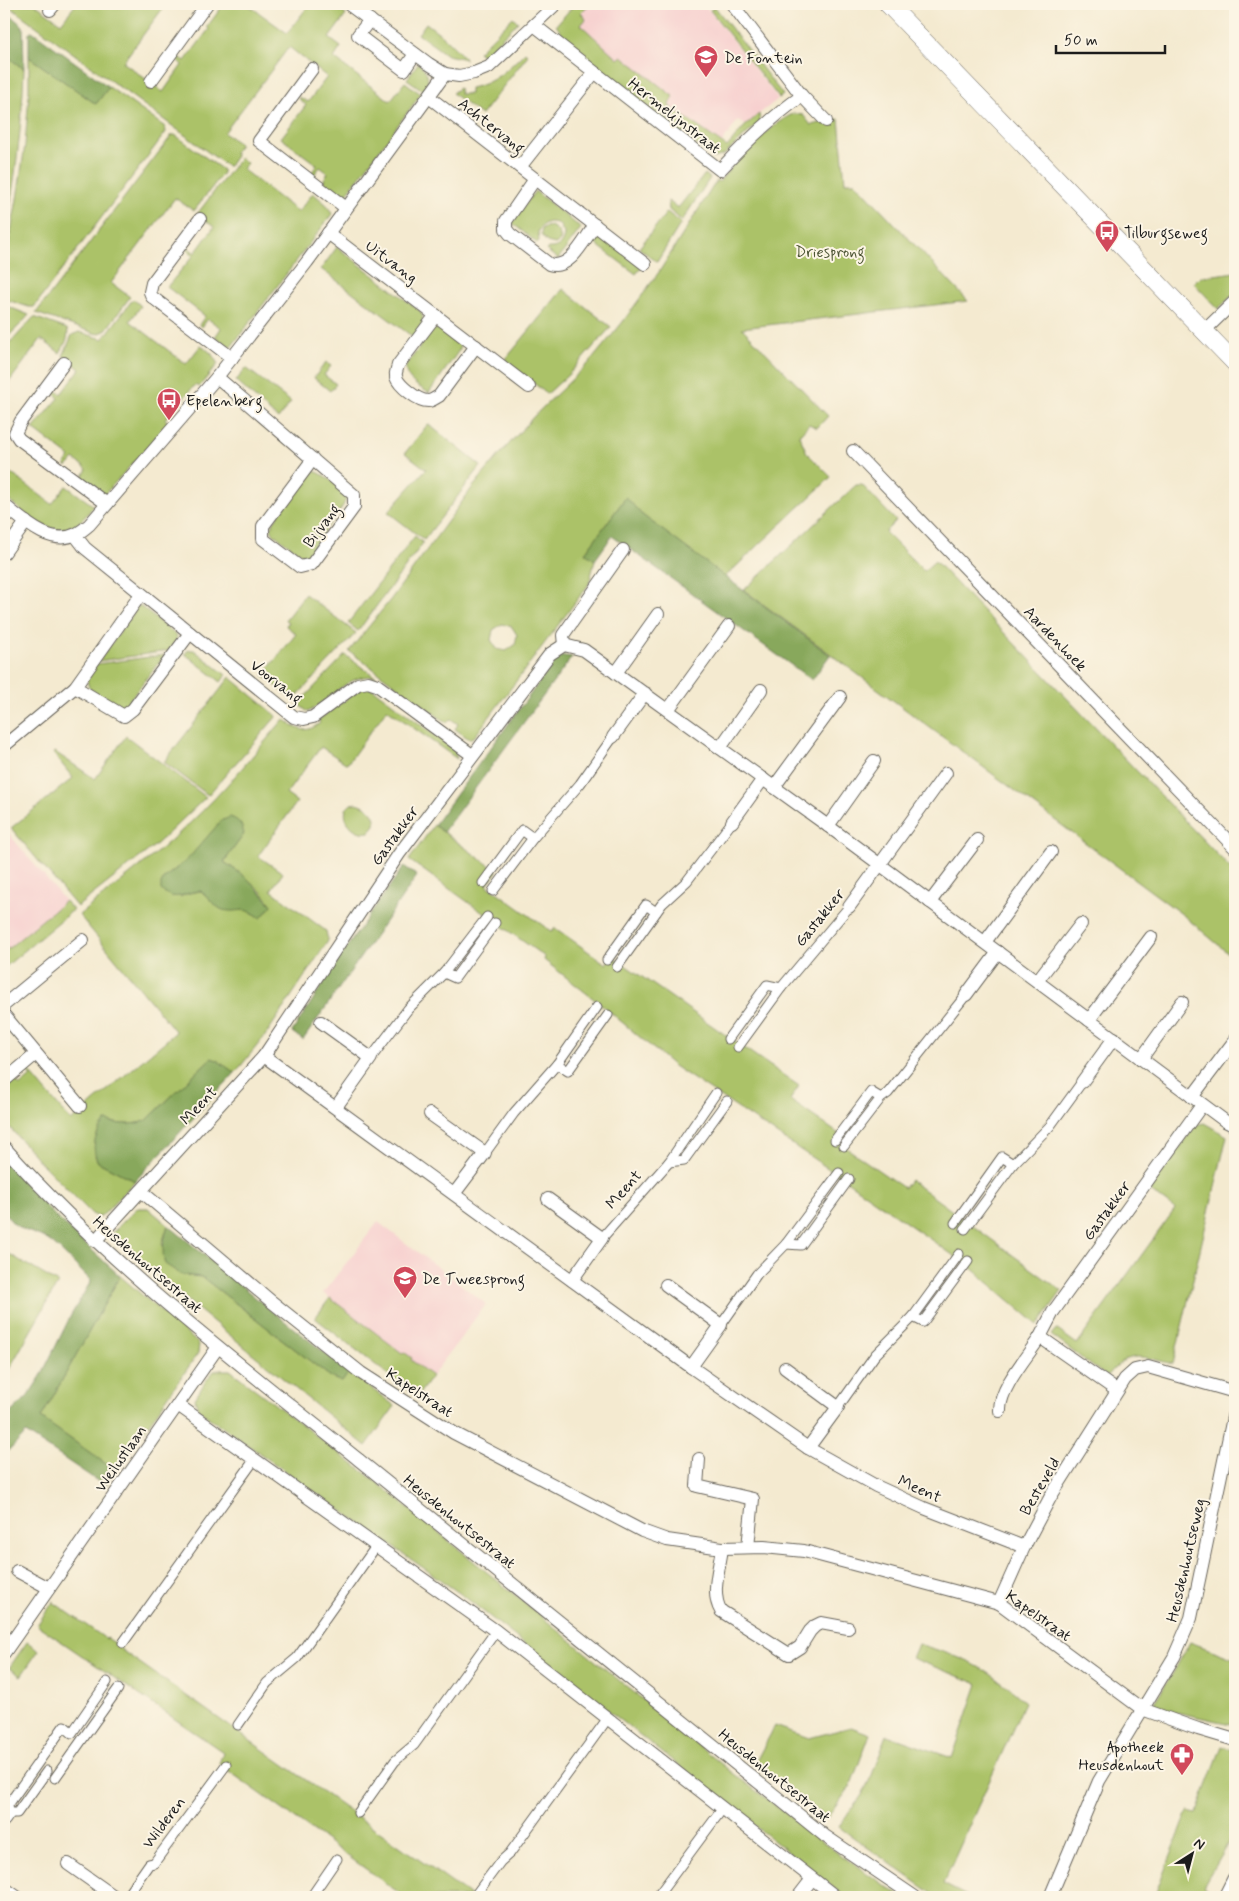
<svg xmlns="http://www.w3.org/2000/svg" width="1239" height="1901" viewBox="0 0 1239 1901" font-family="Mynerve,sans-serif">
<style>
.built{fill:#f7d0cf}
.green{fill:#abc267;stroke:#646f42;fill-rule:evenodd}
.forest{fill:#88a85c;stroke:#52623c}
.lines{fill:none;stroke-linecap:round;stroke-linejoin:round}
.pedestrian-casing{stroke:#68645b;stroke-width:11}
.minor-casing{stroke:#68645b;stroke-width:14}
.tertiary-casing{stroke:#68645b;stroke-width:17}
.secondary-casing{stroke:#68645b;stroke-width:19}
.pedestrian{stroke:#fff;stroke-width:9}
.minor{stroke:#fff;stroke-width:12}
.tertiary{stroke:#fff;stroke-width:15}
.secondary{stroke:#fff;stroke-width:18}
.labels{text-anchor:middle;stroke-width:4;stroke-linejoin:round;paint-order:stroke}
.poi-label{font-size:16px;fill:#1c1c1c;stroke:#fcf5e5;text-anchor:start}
.street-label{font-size:16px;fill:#1c1c1c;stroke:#fcf5e5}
.park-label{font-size:16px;fill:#4e5636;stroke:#fcf5e5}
</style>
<rect width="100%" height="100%" fill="#fcf5e5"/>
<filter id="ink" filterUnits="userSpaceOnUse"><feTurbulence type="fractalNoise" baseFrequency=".02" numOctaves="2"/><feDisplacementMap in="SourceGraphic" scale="10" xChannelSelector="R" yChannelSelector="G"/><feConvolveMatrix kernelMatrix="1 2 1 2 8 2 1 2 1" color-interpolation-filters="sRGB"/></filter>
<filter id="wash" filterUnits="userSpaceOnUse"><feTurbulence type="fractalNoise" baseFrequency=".0096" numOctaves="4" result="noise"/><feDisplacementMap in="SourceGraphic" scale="20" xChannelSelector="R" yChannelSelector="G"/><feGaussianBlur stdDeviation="1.12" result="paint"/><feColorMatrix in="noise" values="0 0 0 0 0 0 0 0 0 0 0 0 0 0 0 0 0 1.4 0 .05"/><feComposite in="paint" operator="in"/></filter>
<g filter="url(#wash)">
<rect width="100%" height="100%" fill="#f4ead0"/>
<g class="built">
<polygon points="590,4 704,4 778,99 745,125 738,120 722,143 670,107 669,104 674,97 621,56 618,59 581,24 586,19 581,13"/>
<polygon points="4,828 65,901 4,952"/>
<polygon points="378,1222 486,1304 432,1376 410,1360 404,1352 403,1354 323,1293"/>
</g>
<g class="green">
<path d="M 6,4 L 35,4 L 61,23 L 76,4 L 166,4 L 123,62 L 163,92 L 182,65 L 175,58 L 178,56 L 185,61 L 209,29 L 207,27 L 221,8 L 216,4 L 247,4 L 287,33 L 310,4 L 332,4 L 346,15 L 329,38 L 341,47 L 334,58 L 390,101 L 405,82 L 421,94 L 346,195 C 337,193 331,189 324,184 L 324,179 L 328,173 L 320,167 L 314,175 L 312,174 L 311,173 L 317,165 L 281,138 L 306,105 L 298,98 L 299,97 L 308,102 L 327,77 L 289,47 L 224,133 L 240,144 L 234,153 L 236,156 L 229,166 L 227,166 Z"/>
<polygon points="575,4 595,4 592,6 590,4 581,13 586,19 581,25 618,59 622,56 674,97 669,104 670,107 727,147 745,126 759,114 760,122 724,155 714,158 557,38 561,33 556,25"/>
<polygon points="715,7 783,95 779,98 710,10"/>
<polygon points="513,17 518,22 483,56 478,52"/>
<polygon points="426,23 443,36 466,59 447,55 418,34"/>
<path d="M 525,52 L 528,55 L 481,115 L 452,93 L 459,88 L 460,94 L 470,94 L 470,88 C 494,84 508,69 525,52 Z"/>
<path d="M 4,54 L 24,69 C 22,127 15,183 4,240 Z"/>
<polygon points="29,57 96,104 109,87 165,127 166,132 34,307 29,307 4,299 4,270 17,199 25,145 29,95"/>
<path d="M 418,63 C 428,71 431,80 424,91 L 407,79 Z"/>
<path d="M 793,114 L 803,115 L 811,125 L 839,119 L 845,182 L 855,182 L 968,301 L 742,328 L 828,416 L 817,428 L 809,424 L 799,435 L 807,453 L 831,477 L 725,577 L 641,514 L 626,497 L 585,553 L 595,560 L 589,584 L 475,736 L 469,739 L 455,729 L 458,724 L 451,719 L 447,723 L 349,651 L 391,599 L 472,488 L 501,453 L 535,415 L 589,363 L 622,323 L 659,272 L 717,180 L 719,182 C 737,160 768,125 793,114 ZM 502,624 L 512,627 L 517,635 L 515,645 L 506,651 L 497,649 L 491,640 L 493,630 Z"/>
<polygon points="172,135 175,135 223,170 223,173 194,211 175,198 111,283 130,297 105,331 97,334 36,313"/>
<polygon points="240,158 247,163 242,169 298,212 313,193 327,205 332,214 231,347 215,337 221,328 208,319 202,327 199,325 205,316 167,287 193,256 185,248 187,247 195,253 214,227 197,214"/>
<polygon points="705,174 710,178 682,221 669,210 668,201 678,208"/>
<path d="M 535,191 L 581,228 L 558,259 L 546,250 L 548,248 C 558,249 564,243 564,233 L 559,224 C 550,220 542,222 538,232 L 539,241 L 537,243 L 512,223 Z"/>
<polygon points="667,212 681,223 657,262 639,248"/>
<path d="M 550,226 C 556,228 562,234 560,241 L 555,244 L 547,242 L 541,235 L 542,228 Z"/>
<polygon points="599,234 643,266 636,274 593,242"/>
<path d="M 337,247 L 420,311 C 427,321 419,329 413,337 L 321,269 Z"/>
<polygon points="1235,272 1235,293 1218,309 1194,283 1200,277"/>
<polygon points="563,289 611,327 569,374 547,394 505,360"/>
<polygon points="133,299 141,306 130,321 186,364 201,345 211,353 218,364 199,387 195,385 180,402 177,401 170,409 172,411 165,419 169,423 104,495 82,478 87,469 74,459 67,467 65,464 70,457 33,429 59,398 51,391 52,389 54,389 61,394 80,369 63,356 72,335 79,332 103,339"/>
<polygon points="4,305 29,315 19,326 4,340"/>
<path d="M 34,317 L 67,329 C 70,337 64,346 60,353 L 41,339 L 4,389 L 4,346 L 14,339 Z"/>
<path d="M 434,329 C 445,329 460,338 460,349 L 429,393 C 418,386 404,380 406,365 Z"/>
<polygon points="326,362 331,366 324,375 336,384 330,391 314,378"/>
<polygon points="246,368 291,402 278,419 236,381"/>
<polygon points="428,424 481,466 424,540 388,512 426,469 405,453"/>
<path d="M 4,468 L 52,504 L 66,486 L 94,506 C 88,513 81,523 72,527 C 48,538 21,509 4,497 Z"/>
<path d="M 314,471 C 327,475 341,487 346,499 L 343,506 L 305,557 L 275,535 L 271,529 L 274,521 L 308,475 Z"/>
<polygon points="856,485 862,485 896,521 885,532 924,571 935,561 1235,873 1235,959 1183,915 744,590"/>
<polygon points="415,536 423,543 358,631 348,623"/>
<polygon points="305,594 356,633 293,700 263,675 296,634 286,626 288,622 285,620"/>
<polygon points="139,605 177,636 176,641 168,651 99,661"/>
<polygon points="188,650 194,650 226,675 221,682 185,654"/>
<path d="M 165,655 L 125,706 L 119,707 L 90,689 C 84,679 90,673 96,664 Z"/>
<path d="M 345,655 L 377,678 C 354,669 328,701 308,712 L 298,704 Z"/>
<polygon points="230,677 277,716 208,795 164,762"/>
<path d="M 367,687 L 373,689 L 452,748 L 455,751 L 457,759 L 387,709 L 347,764 L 321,747 L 286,794 L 297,802 L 258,856 L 283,873 L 271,890 L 326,931 L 328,941 L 265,1036 L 235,1073 L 217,1060 L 211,1058 L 146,1121 C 132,1125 120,1125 106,1121 L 95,1156 L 98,1162 L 135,1181 L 104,1214 L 99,1217 L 92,1214 L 42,1164 L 4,1121 L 4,1089 L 15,1080 L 20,1086 L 31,1077 L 26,1070 L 27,1069 L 71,1121 L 176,1032 L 79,915 C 116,885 155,856 190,823 C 224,791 254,754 284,719 C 298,729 304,735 320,723 L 318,720 L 360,689 ZM 244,834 L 224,862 C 242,874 260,887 272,905 L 261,918 C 241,904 241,914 223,909 C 215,907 208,897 201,891 L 189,893 L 180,897 L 164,878 L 187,860 L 197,850 Z"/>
<polygon points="126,736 206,797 158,843 77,907 11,828 73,778 53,753 55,752 95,779"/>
<path d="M 356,803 C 367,805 377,814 375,825 L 369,832 C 356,835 342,822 346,809 L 351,804 Z"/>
<polygon points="434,825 497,871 487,885 552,932 555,928 606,964 612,956 799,1086 790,1100 842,1136 838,1142 904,1188 910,1180 1062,1291 1038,1325 970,1267 835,1173 674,1066 604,1007 544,960 545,957 409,860"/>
<polygon points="65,901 73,910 4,968 4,952"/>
<path d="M 1204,1123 L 1227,1136 L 1173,1364 C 1142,1357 1129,1348 1107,1377 L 1051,1335 L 1056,1329 L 1077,1344 L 1175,1209 L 1149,1190 L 1196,1125 Z"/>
<polygon points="137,1208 148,1208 168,1225 162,1244 182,1275 202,1277 332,1378 342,1382 349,1372 395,1406 366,1446 178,1293 111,1234"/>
<polygon points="4,1251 58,1283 4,1378"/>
<polygon points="120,1276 199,1344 198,1353 181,1378 116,1471 41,1418"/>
<polygon points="330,1298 402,1353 404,1352 412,1358 411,1360 432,1376 417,1397 315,1318"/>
<polygon points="215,1370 230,1370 378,1483 730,1771 839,1854 902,1897 845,1897 465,1597 198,1410 195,1399 205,1382"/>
<polygon points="53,1602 106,1639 107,1638 121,1647 120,1649 472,1897 405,1897 219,1764 223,1752 37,1625"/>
<polygon points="27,1642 39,1650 21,1676 9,1668"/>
<polygon points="1190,1642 1235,1659 1235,1725 1162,1709 1153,1704 1173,1673"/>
<path d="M 918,1644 C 965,1658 989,1668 1025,1702 L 943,1884 L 969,1897 L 937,1897 L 839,1827 L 862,1795 L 872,1775 L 887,1735 L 952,1758 L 978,1684 L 912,1658 Z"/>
<polygon points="775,1726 809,1738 851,1727 870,1734 850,1787 827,1818 755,1763"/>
<polygon points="1222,1746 1235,1751 1235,1831 1203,1886 1207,1889 1202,1897 1154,1897 1188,1812 1196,1814"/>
</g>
<g class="forest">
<polygon points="4,10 23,26 24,69 4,54"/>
<polygon points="32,31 109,87 96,104 29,57 29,33"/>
<polygon points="626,497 641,514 830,655 812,680 612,536 595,560 585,553"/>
<polygon points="564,656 572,657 443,832 434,825 557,658"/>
<path d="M 230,817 C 239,820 242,824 244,834 L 224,862 L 247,878 L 272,905 L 261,918 C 241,904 242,914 223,910 C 215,907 208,897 201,891 C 184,891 177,904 161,890 L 161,884 L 164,878 L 187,860 L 221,821 Z"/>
<polygon points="404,866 417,876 303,1040 292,1032 349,944"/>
<path d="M 211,1058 L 217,1060 L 235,1073 L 135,1181 L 98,1162 C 90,1146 96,1133 106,1121 C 120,1125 132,1125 146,1121 Z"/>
<path d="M 4,1161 L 58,1219 L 120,1276 L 41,1418 L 116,1471 L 105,1486 L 26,1433 L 4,1456 L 4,1419 L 28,1396 L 41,1376 L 70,1317 L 91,1281 C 79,1269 66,1254 52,1243 C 36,1230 16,1234 5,1212 C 1,1206 4,1171 4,1161 Z"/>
<path d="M 168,1225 L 273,1312 L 349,1372 L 342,1382 L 332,1378 L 202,1277 L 182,1275 L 165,1264 C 161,1250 164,1239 168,1225 Z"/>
</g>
</g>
<g filter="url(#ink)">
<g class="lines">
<defs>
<g id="pedestrian">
<polyline points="483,883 522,830 533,838"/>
<polyline points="493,891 533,838 580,784 613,737"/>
<polyline points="607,960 646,905 656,912"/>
<polyline points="617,967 662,904 687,881 732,822"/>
<polyline points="444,973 455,978 495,923"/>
<polyline points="728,1039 767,985 781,988"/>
<polyline points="738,1047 781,988 849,907"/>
<polyline points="371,1058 408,1009 444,973 487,917"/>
<polyline points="557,1064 568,1071 608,1015"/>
<polyline points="835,1140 871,1092 881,1098"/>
<polyline points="844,1146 881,1098 888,1093 966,995"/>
<polyline points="485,1153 514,1113 557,1064 597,1007"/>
<polyline points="669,1162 684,1160 727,1101"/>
<polyline points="955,1223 1002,1157 1013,1164"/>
<polyline points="965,1229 1013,1164 1050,1126 1082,1082"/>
<polyline points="602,1238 669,1162 716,1093"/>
<polyline points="786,1244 801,1245 849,1179"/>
<polyline points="913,1317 923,1322 968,1261"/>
<polyline points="721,1325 757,1274 786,1244 839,1173"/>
<polyline points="838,1407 875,1355 913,1317 959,1254"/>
<polyline points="123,1643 255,1459"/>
<polyline points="238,1725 267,1683 297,1658 377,1545"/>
<polyline points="47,1771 17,1813 9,1813 8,1805 64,1726 72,1733 107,1682"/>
<polyline points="55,1778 118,1689"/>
<polyline points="358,1813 395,1761 414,1745 496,1631"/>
<polyline points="126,1897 149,1864 154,1863 226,1765"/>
<polyline points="311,1897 337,1859"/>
<polyline points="474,1897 500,1862 510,1853 608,1718"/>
<polyline points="657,1897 723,1808"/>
</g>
<g id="minor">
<polyline points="348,4 429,64 445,74 459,76 474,73 489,67 556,4"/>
<polyline points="732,4 802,96 826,121"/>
<polyline points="50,10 55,4"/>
<polyline points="370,20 358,35 404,70 415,54"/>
<path d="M 534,25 L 720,170 C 745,143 771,117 802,96"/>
<polyline points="312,69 259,141 346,208"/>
<polyline points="151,81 207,4"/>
<polyline points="429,97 645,264"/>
<polyline points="520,167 594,73"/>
<path d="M 535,179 L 506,221 L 506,229 L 510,234 L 549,264 C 570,271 584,240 595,225"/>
<polyline points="200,219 152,283 150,292 152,297 232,358"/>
<polyline points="328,233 529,387"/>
<path d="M 436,315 L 398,365 C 397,370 395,372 396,377 C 399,386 418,401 428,401 C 432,401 435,398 439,396 L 476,346"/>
<polyline points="1204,331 1235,301"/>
<polyline points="64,363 21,421 15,433 19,439 107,504"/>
<polyline points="217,377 354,495 354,507 312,564 300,567 263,539 263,526 313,459"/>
<polyline points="853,451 1235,848"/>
<path d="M 4,505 C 23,520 50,547 76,534 C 81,532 85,528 89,525 L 217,377 L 307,262 L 445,74"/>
<polyline points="75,535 85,548 294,717 304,719 313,717 358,684 368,682 377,685 472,755"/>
<polyline points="4,553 26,522"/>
<polyline points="141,594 75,687 124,716 133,709 190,633"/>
<polyline points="564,645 563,635 623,550"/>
<polyline points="616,673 658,614"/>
<polyline points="668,710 729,626"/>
<polyline points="613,737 645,693"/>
<polyline points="4,746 75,687"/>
<polyline points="720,748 761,690"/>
<polyline points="774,787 840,697"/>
<polyline points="732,822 763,779"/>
<polyline points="828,826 874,761"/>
<polyline points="930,902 977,840"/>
<polyline points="849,907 946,773"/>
<polyline points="985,942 1051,852"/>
<polyline points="1037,981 1081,924"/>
<polyline points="966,995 998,952"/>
<polyline points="4,1005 83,940"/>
<polyline points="4,1015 80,1106"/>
<polyline points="1089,1020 1151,937"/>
<polyline points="321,1022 371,1058 336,1107"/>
<polyline points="264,1056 399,854 550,654 564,645 584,650 828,826 1225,1121 1235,1126"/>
<polyline points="1141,1059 1182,1002"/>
<polyline points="4,1081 36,1054"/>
<polyline points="1082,1082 1114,1038"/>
<polyline points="1192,1097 1235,1040"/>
<polyline points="430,1114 485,1153 454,1194"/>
<path d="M 4,1147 C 109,1265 236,1361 359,1460 C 514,1586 669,1712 825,1836 L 915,1897"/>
<polyline points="141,1191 272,1302 361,1373 454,1433 642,1531 667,1540 722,1548 764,1547 804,1551 999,1603 1142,1709 1198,1729 1235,1740"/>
<polyline points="548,1199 602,1238 572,1280"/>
<polyline points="95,1241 264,1056 691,1367 808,1448 876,1486 924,1508 1024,1547"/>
<polyline points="666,1285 721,1325 691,1367"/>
<polyline points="1040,1337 1053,1312 1202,1105"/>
<polyline points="785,1368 838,1407 808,1448"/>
<polyline points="178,1405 496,1631 836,1897"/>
<path d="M 1000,1411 C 999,1388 1028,1356 1040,1337 L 1116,1390"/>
<polyline points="699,1459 697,1486 753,1499 748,1547"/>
<path d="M 722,1548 C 720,1567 710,1593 721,1611 L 789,1654 L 800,1647 L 810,1631 L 815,1626 L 821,1623 L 848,1628"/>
<polyline points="17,1571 49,1588"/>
<polyline points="999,1603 1024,1547 1051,1496 1125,1379 1135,1370 1148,1367 1235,1392"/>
<polyline points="4,1653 218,1347"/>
<polyline points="4,1809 9,1813 4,1820"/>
<polyline points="68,1864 115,1897"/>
<polyline points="4,1888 17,1897"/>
<polyline points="798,1897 812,1879"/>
<polyline points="1050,1897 1099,1781 1174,1657 1191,1618 1235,1408"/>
</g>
<polyline id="tertiary" points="1226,1897 1235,1879"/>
<polyline id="secondary" points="888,4 1235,363"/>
</defs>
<use href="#pedestrian" class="pedestrian-casing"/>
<use href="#minor" class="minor-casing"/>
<use href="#tertiary" class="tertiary-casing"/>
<use href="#secondary" class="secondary-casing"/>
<use href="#pedestrian" class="pedestrian"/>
<use href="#minor" class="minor"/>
<use href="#tertiary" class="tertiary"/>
<use href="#secondary" class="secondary"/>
</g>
</g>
<defs>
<symbol id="school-pin" viewBox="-11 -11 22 30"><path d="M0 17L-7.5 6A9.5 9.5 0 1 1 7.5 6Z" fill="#d1495b" stroke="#fcf5e5"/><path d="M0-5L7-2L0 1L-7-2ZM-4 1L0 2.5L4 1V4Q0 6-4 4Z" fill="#fff"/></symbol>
<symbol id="bus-pin" viewBox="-11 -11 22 30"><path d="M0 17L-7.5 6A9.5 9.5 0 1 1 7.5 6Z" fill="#d1495b" stroke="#fcf5e5"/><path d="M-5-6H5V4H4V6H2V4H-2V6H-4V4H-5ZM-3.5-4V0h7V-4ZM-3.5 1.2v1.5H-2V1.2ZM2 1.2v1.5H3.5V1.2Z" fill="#fff"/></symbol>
<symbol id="pharmacy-pin" viewBox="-11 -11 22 30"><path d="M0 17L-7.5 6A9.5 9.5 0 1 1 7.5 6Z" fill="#d1495b" stroke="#fcf5e5"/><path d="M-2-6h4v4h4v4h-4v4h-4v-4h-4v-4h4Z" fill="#fff"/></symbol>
</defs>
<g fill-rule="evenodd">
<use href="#school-pin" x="692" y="43" width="28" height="38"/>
<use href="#bus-pin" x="1093" y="218" width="28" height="38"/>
<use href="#bus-pin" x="155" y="386" width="28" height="38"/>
<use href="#school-pin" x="391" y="1264" width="28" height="38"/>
<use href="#pharmacy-pin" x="1168" y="1741" width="28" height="38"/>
</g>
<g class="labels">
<g class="poi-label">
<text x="724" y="63">De Fontein</text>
<text x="1124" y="238">Tilburgseweg</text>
<text x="186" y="406">Epelenberg</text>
<text x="422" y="1284">De Tweesprong</text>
<text x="1164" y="1752" text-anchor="end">Apotheek<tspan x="1164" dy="18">Heusdenhout</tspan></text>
</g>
<g class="street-label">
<text transform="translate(675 115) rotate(38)" y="6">Hermelijnstraat</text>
<text transform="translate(492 125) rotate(38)" y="6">Achtervang</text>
<text transform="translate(392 261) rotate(37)" y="6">Uitvang</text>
<text transform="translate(321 525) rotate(-53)" y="6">Bijvang</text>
<text transform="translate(1056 638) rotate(46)" y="6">Aardenhoek</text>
<text transform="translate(277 681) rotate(38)" y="6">Voorvang</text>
<text transform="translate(394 835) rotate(-54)" y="6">Gastakker</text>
<text transform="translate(819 917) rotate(-51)" y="6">Gastakker</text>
<text transform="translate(198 1105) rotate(-47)" y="6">Meent</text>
<text transform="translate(623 1189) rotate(-49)" y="6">Meent</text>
<text transform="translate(1106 1210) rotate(-54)" y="6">Gastakker</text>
<text transform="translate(148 1264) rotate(41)" y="6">Heusdenhoutsestraat</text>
<text transform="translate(420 1392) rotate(33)" y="6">Kapelstraat</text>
<text transform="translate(120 1458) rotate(-55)" y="6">Weilustlaan</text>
<text transform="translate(1039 1486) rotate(-60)" y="6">Besteveld</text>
<text transform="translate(920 1488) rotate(24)" y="6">Meent</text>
<text transform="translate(460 1521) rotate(39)" y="6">Heusdenhoutsestraat</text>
<text transform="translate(1185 1560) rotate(-77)" y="6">Heusdenhoutseweg</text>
<text transform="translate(1039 1615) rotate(35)" y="6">Kapelstraat</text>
<text transform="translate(775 1775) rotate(39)" y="6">Heusdenhoutsestraat</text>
<text transform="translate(163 1822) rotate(-53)" y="6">Wilderen</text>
</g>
<g class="park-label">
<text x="830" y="257">Driesprong</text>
</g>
</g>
<rect width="1239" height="1901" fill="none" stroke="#fcf5e5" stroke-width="20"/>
<g transform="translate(1192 1854) rotate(36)" stroke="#fcf5e5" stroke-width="4" paint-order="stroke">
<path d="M0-4L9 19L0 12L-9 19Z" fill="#1c1c1c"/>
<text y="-8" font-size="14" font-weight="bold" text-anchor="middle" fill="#1c1c1c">N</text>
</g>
<path d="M1056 45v8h109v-8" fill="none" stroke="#1c1c1c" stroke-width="2.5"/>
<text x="1064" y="45" font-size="15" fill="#1c1c1c" stroke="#fcf5e5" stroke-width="4" paint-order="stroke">50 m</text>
</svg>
